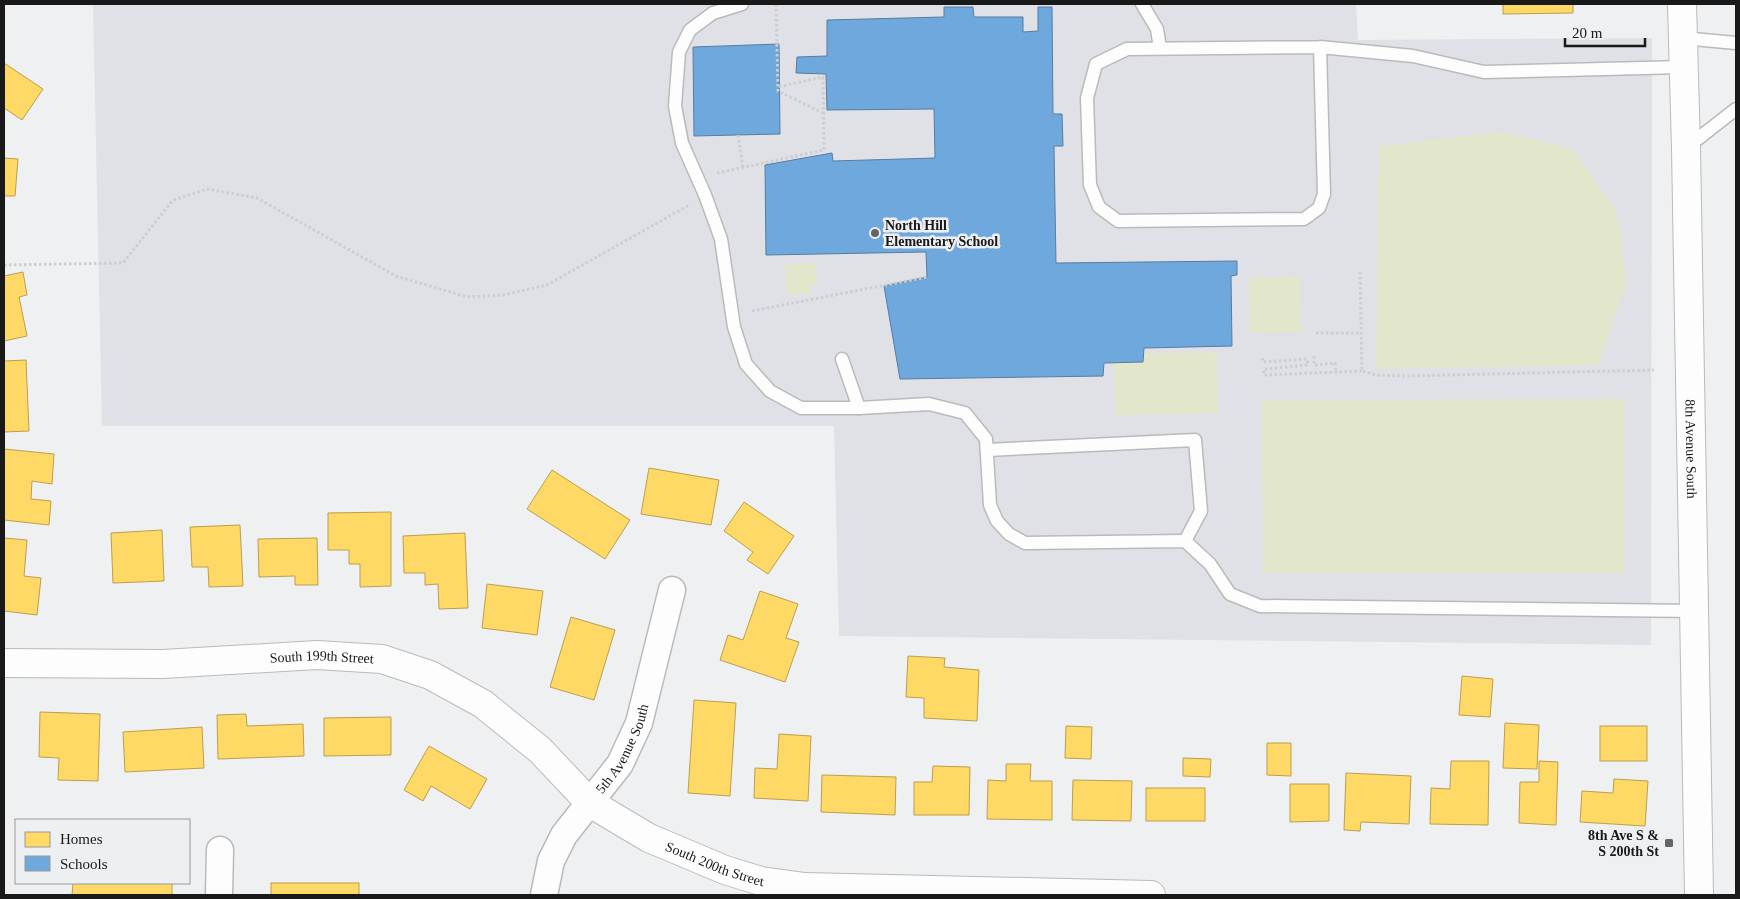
<svg xmlns="http://www.w3.org/2000/svg" width="1740" height="899" viewBox="0 0 1740 899" font-family="'Times New Roman',serif">
<style>
.built{fill:#dfe1e6}
.green{fill:#e2e7cc}
.homes{fill:#ffd966;stroke:#ba9f4f}
.schools{fill:#6fa8dc;stroke:#557da2}
.lines{fill:none;stroke-linecap:round;stroke-linejoin:round}
.lane-casing{stroke:#b9babb;stroke-width:15}
.street-casing{stroke:#b9babb;stroke-width:29}
.secondary-casing{stroke:#b9babb;stroke-width:30}
.path{stroke:#cdcdce;stroke-width:3;stroke-dasharray:2.5 2.5;stroke-linecap:butt}
.lane{stroke:#fdfdfd;stroke-width:12}
.street{stroke:#fdfdfd;stroke-width:26}
.secondary{stroke:#fdfdfd;stroke-width:28}
.poi-dot{fill:#646465;stroke:#eeeff2;stroke-width:2}
.labels{text-anchor:middle;stroke-width:5;stroke-linejoin:round;paint-order:stroke}
.poi-label{font-size:14px;font-weight:bold;fill:#19191a;stroke:#eeeff2;text-anchor:start}
.street-label{font-size:14px;fill:#19191a;stroke:#eeeff2}
</style>
<rect width="100%" height="100%" fill="#eff0f1"/>
<polygon class="built" points="93,4 1356,4 1358,40 1652,38 1651,645 839,636 834,426 102,426"/>
<g class="green">
<polygon points="1504,132 1572,149 1617,212 1627,280 1598,365 1376,369 1379,146"/>
<polygon points="816,263 817,286 810,286 810,294 787,295 785,264"/>
<polygon points="1300,277 1301,332 1250,333 1249,278"/>
<polygon points="1217,352 1218,413 1115,415 1114,354"/>
<polygon points="1624,399 1624,573 1263,573 1262,400"/>
</g>
<g class="homes">
<polygon points="1503,4 1573,4 1573,13 1503,14"/>
<polygon points="4,63 43,89 22,120 4,108"/>
<polygon points="4,158 18,159 15,196 4,196"/>
<polygon points="23,272 27,295 19,297 27,336 4,341 4,276"/>
<polygon points="26,360 29,431 4,432 4,361"/>
<polygon points="4,449 54,454 52,484 32,481 31,499 51,501 49,525 4,520"/>
<polygon points="649,468 719,480 711,525 641,514"/>
<polygon points="552,470 630,520 605,559 527,509"/>
<polygon points="744,502 794,536 768,574 747,560 753,552 724,531"/>
<polygon points="391,512 391,586 360,587 360,564 349,564 349,550 328,550 328,513"/>
<polygon points="240,525 243,586 209,587 208,567 192,567 190,527"/>
<polygon points="162,530 164,581 113,583 111,533"/>
<polygon points="465,533 468,608 439,609 438,584 425,585 425,573 404,573 403,536"/>
<polygon points="4,538 27,540 24,576 41,578 37,615 4,611"/>
<polygon points="317,538 318,585 295,585 295,576 259,577 258,539"/>
<polygon points="487,584 543,591 537,635 482,628"/>
<polygon points="760,591 798,604 786,638 799,642 785,682 720,660 728,635 743,640"/>
<polygon points="571,617 615,630 594,700 550,687"/>
<polygon points="908,656 945,658 944,667 979,670 977,721 924,718 924,698 906,697"/>
<polygon points="1462,676 1493,679 1490,717 1459,715"/>
<polygon points="694,700 736,703 730,796 688,793"/>
<polygon points="40,712 100,714 98,781 58,780 59,758 39,757"/>
<polygon points="246,714 247,726 303,724 304,756 218,759 217,715"/>
<polygon points="391,717 391,755 324,756 324,718"/>
<polygon points="1505,723 1539,725 1537,769 1503,768"/>
<polygon points="1066,726 1092,727 1091,759 1065,758"/>
<rect x="1600" y="726" width="47" height="35"/>
<polygon points="202,727 204,768 125,772 123,732"/>
<polygon points="779,734 811,736 808,801 754,798 755,768 777,769"/>
<polygon points="1267,743 1291,743 1291,776 1267,775"/>
<polygon points="429,746 487,779 470,809 431,786 423,801 404,790"/>
<polygon points="1183,758 1211,759 1210,777 1183,776"/>
<polygon points="1451,761 1489,761 1488,825 1430,824 1431,788 1450,789"/>
<polygon points="1539,761 1558,762 1556,825 1519,823 1520,782 1539,782"/>
<polygon points="1006,764 1031,764 1030,781 1052,781 1052,820 987,819 988,780 1006,781"/>
<polygon points="933,766 970,767 969,815 914,815 914,782 932,782"/>
<polygon points="1346,773 1411,776 1409,824 1361,822 1360,831 1344,830"/>
<polygon points="822,775 896,777 895,815 821,812"/>
<polygon points="1614,779 1648,781 1645,826 1580,822 1582,791 1613,793"/>
<polygon points="1073,780 1132,781 1131,821 1072,820"/>
<polygon points="1290,784 1329,784 1329,821 1290,822"/>
<rect x="1146" y="788" width="59" height="33"/>
<polygon points="73,883 172,883 172,895 72,895"/>
<rect x="271" y="883" width="88" height="12"/>
</g>
<g class="schools">
<polygon points="944,7 973,7 974,17 1023,17 1023,32 1038,31 1038,7 1052,7 1053,114 1062,114 1063,146 1054,146 1056,263 1237,261 1237,275 1231,276 1232,346 1144,348 1143,362 1104,363 1103,376 900,379 884,286 927,277 926,252 766,255 765,165 832,153 833,161 935,158 934,109 827,110 826,74 796,73 797,57 827,56 827,20 944,17"/>
<polygon points="779,44 780,134 694,136 693,47"/>
</g>
<g class="lines">
<defs>
<g id="lane">
<polyline points="742,4 713,13 690,30 679,52 675,106 682,143 705,195 721,239 734,327 746,364 770,391 801,408 859,408"/>
<polyline points="1142,4 1157,29 1160,48"/>
<polyline points="1682,38 1736,43"/>
<polyline points="1320,47 1324,194 1319,208 1304,219 1118,221 1099,207 1090,185 1087,98 1096,64 1127,49 1320,47 1413,56 1484,72 1683,67"/>
<polyline points="1686,148 1736,109"/>
<polyline points="842,359 859,408 929,404 965,413 986,439 990,505 997,521 1009,534 1025,543 1185,541 1210,564 1230,594 1260,606 1694,611"/>
<polyline points="987,450 1195,440 1201,511 1185,541"/>
</g>
<g id="street">
<polyline points="219,895 220,850"/>
<path id="s1" d="M 544,895 L 551,861 L 564,835 L 620,764 L 639,723 L 672,590"/>
</g>
<g id="secondary">
<path id="s2" d="M 1682,4 L 1686,148 L 1699,895"/>
<path id="s3" d="M 4,663 L 163,664 L 317,655 L 382,659 L 430,675 L 483,704 L 540,750 L 590,803 L 649,838 L 725,870 L 761,881 L 805,887 L 1151,895"/>
</g>
</defs>
<use href="#lane" class="lane-casing"/>
<use href="#street" class="street-casing"/>
<use href="#secondary" class="secondary-casing"/>
<g class="path">
<polyline points="776,4 778,91 823,113"/>
<polyline points="738,135 743,167"/>
<polyline points="717,173 824,150 823,77 778,87"/>
<polyline points="4,265 123,263 173,200 207,189 257,198 396,276 467,297 503,295 547,285 689,205"/>
<polyline points="1360,272 1362,371 1376,375 1406,376 1654,370"/>
<polyline points="752,311 927,277"/>
<polyline points="1316,333 1361,333"/>
<polyline points="1314,356 1314,365 1335,363 1336,372"/>
<polyline points="1262,358 1263,362 1307,359 1308,365 1264,369 1264,375 1362,371"/>
</g>
<use href="#lane" class="lane"/>
<use href="#street" class="street"/>
<use href="#secondary" class="secondary"/>
</g>
<g class="poi-dot">
<circle cx="875" cy="233" r="5"/>
<rect x="1664" y="838" width="10" height="10" rx="2.5"/>
</g>
<g class="labels">
<g class="poi-label">
<text x="885" y="230">North Hill<tspan x="885" dy="16">Elementary School</tspan></text>
<text x="1659" y="840" text-anchor="end">8th Ave S &amp;<tspan x="1659" dy="16">S 200th St</tspan></text>
</g>
<g class="street-label">
<text dy="5" stroke="none"><textPath href="#s2" startOffset="445">8th Avenue South</textPath></text>
<text dy="5" stroke="none"><textPath href="#s3" startOffset="318">South 199th Street</textPath></text>
<text dy="5" stroke="none"><textPath href="#s1" startOffset="169">5th Avenue South</textPath></text>
<text dy="5" stroke="none"><textPath href="#s3" startOffset="775">South 200th Street</textPath></text>
</g>
</g>
<rect width="1740" height="899" fill="none" stroke="#19191a" stroke-width="10"/>
<rect x="15" y="819" width="175" height="65" fill="#eeeff2" stroke="#99999c"/>
<rect x="25" y="832" width="25" height="15" fill="#ffd966" stroke="#99999c"/>
<text x="60" y="844" font-size="15" fill="#19191a">Homes</text>
<rect x="25" y="856" width="25" height="15" fill="#6fa8dc" stroke="#99999c"/>
<text x="60" y="869" font-size="15" fill="#19191a">Schools</text>
<path d="M1565 38v8h80v-8" fill="none" stroke="#19191a" stroke-width="2.5"/>
<text x="1572" y="38" font-size="15" fill="#19191a" stroke="#eeeff2" stroke-width="4" paint-order="stroke">20 m</text>
</svg>
